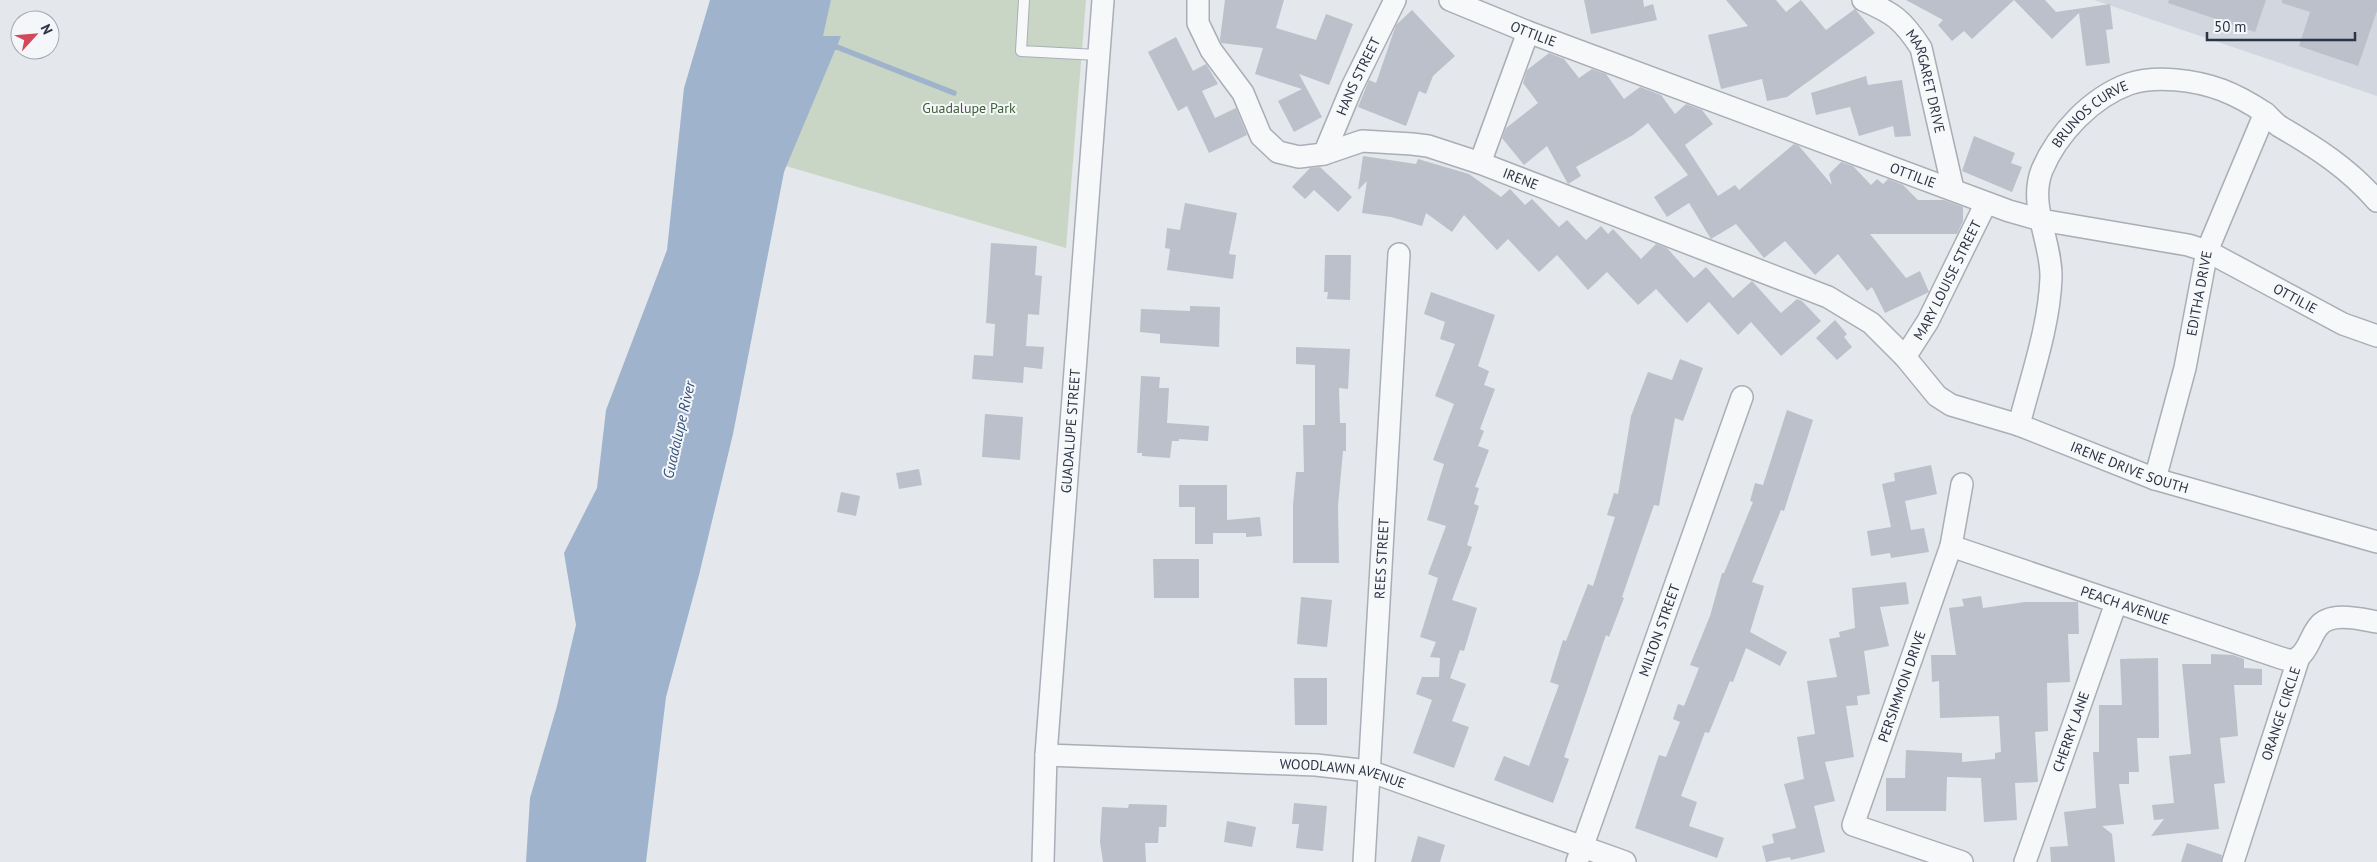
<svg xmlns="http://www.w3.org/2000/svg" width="2377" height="862" viewBox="0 0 2377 862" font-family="'PT Sans',sans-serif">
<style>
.built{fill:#d2d6de}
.green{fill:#c9d6c5}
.water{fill:#9fb4cc}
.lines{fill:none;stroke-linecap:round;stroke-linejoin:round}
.stream{stroke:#9fb4cc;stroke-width:5.5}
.building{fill:#bbc0ca}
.lane-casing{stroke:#a9aeb7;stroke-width:12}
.street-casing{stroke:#a9aeb7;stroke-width:24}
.lane{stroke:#f7f8fa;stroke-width:10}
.street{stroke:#f7f8fa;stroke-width:21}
.labels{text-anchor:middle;stroke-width:4;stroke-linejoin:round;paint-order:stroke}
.street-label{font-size:14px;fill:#2b3445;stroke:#f4f6f9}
.park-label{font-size:14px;fill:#3f6138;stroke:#f4f6f9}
.water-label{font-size:15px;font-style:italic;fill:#34527a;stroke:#f4f6f9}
</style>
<rect width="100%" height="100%" fill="#e4e7ec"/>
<polygon class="built" points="2094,0 2377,0 2377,96"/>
<polygon class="green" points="831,0 1086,0 1066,248 779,164"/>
<polygon class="water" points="710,0 831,0 823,36 841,36 784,172 733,434 699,575 666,697 646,862 526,862 530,798 557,706 576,625 564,553 597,488 606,410 667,250 684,88"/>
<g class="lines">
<polyline class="stream" points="830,48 837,47 954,93"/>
</g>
<g class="building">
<polygon points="1225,0 1284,0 1276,28 1316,40 1326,14 1353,24 1329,85 1299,74 1322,117 1294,132 1278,101 1302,89 1255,74 1263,48 1221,43 1220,39"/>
<polygon points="1584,0 1643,0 1644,7 1653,4 1657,20 1591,34"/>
<polygon points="1726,0 1776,0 1786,12 1801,0 1826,30 1855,9 1875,33 1787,97 1767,101 1762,79 1721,89 1708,35 1748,26"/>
<polygon points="1906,0 2045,0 2056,12 2110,4 2113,29 2106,30 2110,63 2086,66 2079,13 2052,39 2014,0 1972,39 1964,31 1952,41 1938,25 1943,20"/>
<polygon points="2169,0 2266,0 2255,32 2168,3"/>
<polygon points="2282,0 2377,0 2377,11 2358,66 2299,46 2310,12 2282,3"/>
<polygon points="1412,10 1455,56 1433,76 1426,94 1419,91 1406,126 1358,107 1369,80 1376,83 1396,25"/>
<polygon points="1176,37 1193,71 1206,64 1218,84 1202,91 1215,118 1236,108 1247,135 1209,153 1187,106 1178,111 1148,52"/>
<polygon points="1549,53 1564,59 1579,78 1592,69 1606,74 1624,99 1640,87 1661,95 1675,114 1686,104 1702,110 1713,124 1685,145 1718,196 1735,185 1739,190 1794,144 1799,146 1832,185 1829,174 1841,162 1853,166 1871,185 1877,179 1883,184 1888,179 1903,185 1918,200 1944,200 1963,207 1963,221 1957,234 1870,234 1906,278 1920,271 1929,292 1885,313 1872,287 1867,291 1838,254 1815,275 1785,241 1764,258 1736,224 1711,239 1689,203 1667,217 1654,197 1688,175 1648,123 1633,135 1576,167 1581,176 1568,184 1547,146 1524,165 1502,138 1506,128 1538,103 1523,83 1527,70"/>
<polygon points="1866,76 1868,85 1902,80 1911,136 1895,137 1893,126 1859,136 1850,107 1816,115 1811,93"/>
<polygon points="1974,136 2015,153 2011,163 2022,167 2012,192 1962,171"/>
<polygon points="1363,156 1416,164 1418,159 1469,174 1501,197 1510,189 1525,205 1532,199 1559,227 1567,220 1586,240 1601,226 1608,234 1613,229 1641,259 1656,244 1667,248 1694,278 1706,267 1733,298 1752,281 1781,313 1797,299 1802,301 1821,321 1781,356 1751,322 1738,335 1709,302 1687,323 1656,289 1638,305 1607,272 1588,290 1557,255 1539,272 1508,239 1497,250 1464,215 1452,232 1426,213 1422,226 1391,217 1362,213 1367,181 1358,190"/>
<polygon points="1320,167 1352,197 1338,212 1314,190 1305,199 1292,187 1310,168"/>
<polygon points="1185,203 1237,213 1229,254 1236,255 1233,279 1167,270 1170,249 1165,248 1167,228 1180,230"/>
<polygon points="991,243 1037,246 1035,275 1042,276 1039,315 1028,314 1026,346 1044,347 1042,369 1024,367 1023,383 972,379 974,355 993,356 995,324 986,323"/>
<polygon points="1325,255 1351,255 1350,300 1327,299 1328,292 1324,292"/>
<polygon points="1431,292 1495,315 1478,366 1489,371 1484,385 1495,389 1480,429 1484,431 1478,446 1489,450 1475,487 1479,488 1474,504 1479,506 1467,545 1472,547 1452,600 1477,608 1464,651 1460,650 1450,678 1466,684 1452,721 1469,727 1454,768 1413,753 1432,700 1416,694 1422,677 1439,677 1440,658 1430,657 1436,642 1420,637 1438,578 1428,574 1446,526 1427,520 1444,464 1433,460 1454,404 1435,396 1455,344 1440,339 1445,322 1424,314"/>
<polygon points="1190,306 1220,307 1219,347 1160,343 1160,334 1140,332 1141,309 1190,311"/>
<polygon points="1835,320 1847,334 1844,337 1852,347 1837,360 1816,338"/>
<polygon points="1296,347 1350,349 1348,389 1339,388 1340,423 1346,423 1346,451 1343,451 1338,506 1339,563 1293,563 1293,505 1296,472 1304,472 1303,425 1315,425 1315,365 1296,364"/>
<polygon points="1680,359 1703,368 1683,421 1675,418 1659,506 1654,505 1622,597 1624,598 1609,637 1606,635 1564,757 1569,759 1553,803 1494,780 1504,756 1529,766 1559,685 1550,682 1563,640 1566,641 1588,584 1593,586 1615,517 1607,515 1614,493 1618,494 1631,416 1648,372 1672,380"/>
<polygon points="1141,376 1160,377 1159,388 1169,388 1167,423 1209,426 1208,441 1179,439 1179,441 1172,441 1170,458 1142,456 1142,453 1137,453"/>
<polygon points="1787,410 1813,420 1784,511 1781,510 1752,582 1764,586 1750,632 1787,652 1780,666 1746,648 1733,682 1730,681 1709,733 1705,732 1681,796 1697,802 1689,826 1724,838 1717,858 1635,828 1659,755 1666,757 1680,722 1673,719 1678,704 1684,706 1699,668 1690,665 1710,616 1722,573 1724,573 1753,502 1750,501 1755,483 1763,485"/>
<polygon points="985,414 1023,417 1020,460 982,457"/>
<polygon points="1931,465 1937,494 1905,501 1911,530 1924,528 1929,552 1891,558 1890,553 1871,556 1867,531 1891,527 1882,484 1895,481 1894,473"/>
<polygon points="919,469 922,485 899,489 896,473"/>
<polygon points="1179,485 1227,485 1227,520 1260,517 1262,536 1246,537 1246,533 1213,533 1213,544 1195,544 1195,507 1179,507"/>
<polygon points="841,492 860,496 856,516 837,512"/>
<polygon points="1153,559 1199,559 1199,598 1154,598"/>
<polygon points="1906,582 1909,604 1880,607 1889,646 1864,651 1870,694 1857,696 1858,705 1846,706 1854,757 1825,762 1835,801 1814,806 1825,852 1791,860 1790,857 1766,862 1762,846 1774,843 1772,834 1796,828 1784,784 1804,779 1797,737 1815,734 1807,681 1837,677 1829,639 1840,637 1839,632 1855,628 1852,588"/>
<polygon points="1981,596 1983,608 2025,602 2078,602 2079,634 2068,634 2070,682 2047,683 2048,731 2035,732 2038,782 2015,783 2017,820 1984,822 1981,778 1947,777 1946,811 1886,811 1886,778 1905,778 1906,750 1962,753 1962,762 1995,759 1995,753 2001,752 1999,716 1940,718 1939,681 1932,682 1931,655 1956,655 1949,608 1964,606 1962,599"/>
<polygon points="1301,597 1332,600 1327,647 1297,644"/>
<polygon points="2211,654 2233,655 2244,659 2244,668 2262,669 2262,685 2234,685 2238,736 2220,738 2225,783 2214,784 2219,829 2151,836 2164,819 2154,820 2152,805 2174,803 2169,756 2191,754 2182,664 2211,664"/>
<polygon points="2158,658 2159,738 2137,738 2139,772 2129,772 2129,784 2119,784 2124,824 2102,826 2112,834 2115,862 2051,862 2050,847 2068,846 2064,812 2096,808 2093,752 2099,752 2099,705 2122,705 2120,659"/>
<polygon points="1294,678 1327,678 1327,725 1295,725"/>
<polygon points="1294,803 1327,806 1323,851 1296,848 1299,824 1292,824"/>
<polygon points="1129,804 1167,805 1166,827 1159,827 1158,843 1145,843 1146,862 1103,862 1100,842 1102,807 1128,808"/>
<polygon points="1227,821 1256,827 1252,847 1224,842"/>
<polygon points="1418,836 1445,845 1440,862 1411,862"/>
<polygon points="2187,843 2222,855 2221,862 2181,862"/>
</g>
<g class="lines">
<defs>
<polyline id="lane" points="1024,0 1021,51 1098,55"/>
<g id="street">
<path id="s1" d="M 1198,0 L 1198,23 L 1211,50 L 1243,93 L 1261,136 L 1278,152 L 1299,157 L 1324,154 L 1362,141 L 1412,144 L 1428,146 L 1480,163 L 1828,297 L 1871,323 L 1905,357 L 1937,396 L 1951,405 L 2019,425 L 2155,479 L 2377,542"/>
<path id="s2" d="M 1450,0 L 1528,32 L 2009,211 L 2041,220 L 2188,245 L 2207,251 L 2343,324 L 2377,336"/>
<path id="s3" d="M 1863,0 C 1893,13 1902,19 1921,48 L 1953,189"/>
<path id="s4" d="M 1324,154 L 1352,87 L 1395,0"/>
<polyline points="1480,163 1528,32"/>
<path id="s5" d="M 1905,357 L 1928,321 L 1986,203"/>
<path id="s6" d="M 2019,425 C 2031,377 2049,328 2051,278 C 2052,242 2028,205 2042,170 C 2057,134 2092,97 2129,84 C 2156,75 2195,80 2222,90 C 2235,95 2253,105 2265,113 C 2270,117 2273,122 2279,126 C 2317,148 2348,168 2377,201"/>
<path id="s7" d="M 2155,479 L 2185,368 L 2207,251 L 2265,113"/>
<path id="s8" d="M 1951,546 L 2281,658 L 2292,661 L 2299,657"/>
<path id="s9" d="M 1046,755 L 1316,765 L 1369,771 L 1625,862"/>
<path id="s10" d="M 1043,862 L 1046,755 L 1103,0"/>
<path id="s11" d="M 1364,862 L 1399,254"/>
<path id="s12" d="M 1577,862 L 1742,397"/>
<path id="s13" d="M 1962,862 L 1853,825 L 1951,546 L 1962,484"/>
<path id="s14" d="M 2025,862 L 2116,603"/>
<path id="s15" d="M 2233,862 L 2299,657 C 2309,649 2310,637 2318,627 C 2330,611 2360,619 2377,622"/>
</g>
</defs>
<use href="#lane" class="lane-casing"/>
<use href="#street" class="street-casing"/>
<use href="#lane" class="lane"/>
<use href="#street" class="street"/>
</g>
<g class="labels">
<g class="street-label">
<text dy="5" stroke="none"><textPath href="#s2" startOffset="90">OTTILIE</textPath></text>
<text dy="5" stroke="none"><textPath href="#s4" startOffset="85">HANS STREET</textPath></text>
<text dy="5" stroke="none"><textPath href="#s3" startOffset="110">MARGARET DRIVE</textPath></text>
<text dy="5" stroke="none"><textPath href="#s6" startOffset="336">BRUNOS CURVE</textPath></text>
<text dy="5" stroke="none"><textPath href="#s2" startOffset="495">OTTILIE</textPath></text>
<text dy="5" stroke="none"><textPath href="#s1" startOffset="428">IRENE</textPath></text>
<text dy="5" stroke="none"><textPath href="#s5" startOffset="88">MARY LOUISE STREET</textPath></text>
<text dy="5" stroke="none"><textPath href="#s7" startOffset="191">EDITHA DRIVE</textPath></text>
<text dy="5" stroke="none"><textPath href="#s2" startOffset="900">OTTILIE</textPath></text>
<text dy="5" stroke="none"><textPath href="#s10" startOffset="432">GUADALUPE STREET</textPath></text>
<text dy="5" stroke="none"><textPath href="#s1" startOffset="1112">IRENE DRIVE SOUTH</textPath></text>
<text dy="5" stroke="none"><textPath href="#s11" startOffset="304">REES STREET</textPath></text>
<text dy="5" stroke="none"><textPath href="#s8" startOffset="184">PEACH AVENUE</textPath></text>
<text dy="5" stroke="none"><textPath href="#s12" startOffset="246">MILTON STREET</textPath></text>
<text dy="5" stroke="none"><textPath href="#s13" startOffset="262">PERSIMMON DRIVE</textPath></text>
<text dy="5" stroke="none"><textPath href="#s15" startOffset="156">ORANGE CIRCLE</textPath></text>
<text dy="5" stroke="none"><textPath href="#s14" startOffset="138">CHERRY LANE</textPath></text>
<text dy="5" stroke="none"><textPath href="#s9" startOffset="298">WOODLAWN AVENUE</textPath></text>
</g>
<g class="park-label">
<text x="969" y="113">Guadalupe Park</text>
</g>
<g class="water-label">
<text transform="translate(679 430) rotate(-77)" y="5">Guadalupe River</text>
</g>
</g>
<g transform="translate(35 35) rotate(64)"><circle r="24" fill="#f4f6f9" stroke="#a4a8b1"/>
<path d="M0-4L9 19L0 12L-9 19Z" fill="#d1495b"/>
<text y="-8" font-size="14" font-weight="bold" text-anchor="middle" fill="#2b3445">N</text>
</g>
<path d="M2207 32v8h148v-8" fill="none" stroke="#2b3445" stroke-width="2.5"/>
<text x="2214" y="32" font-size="15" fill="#2b3445" stroke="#f4f6f9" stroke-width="4" paint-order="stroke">50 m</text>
</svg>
